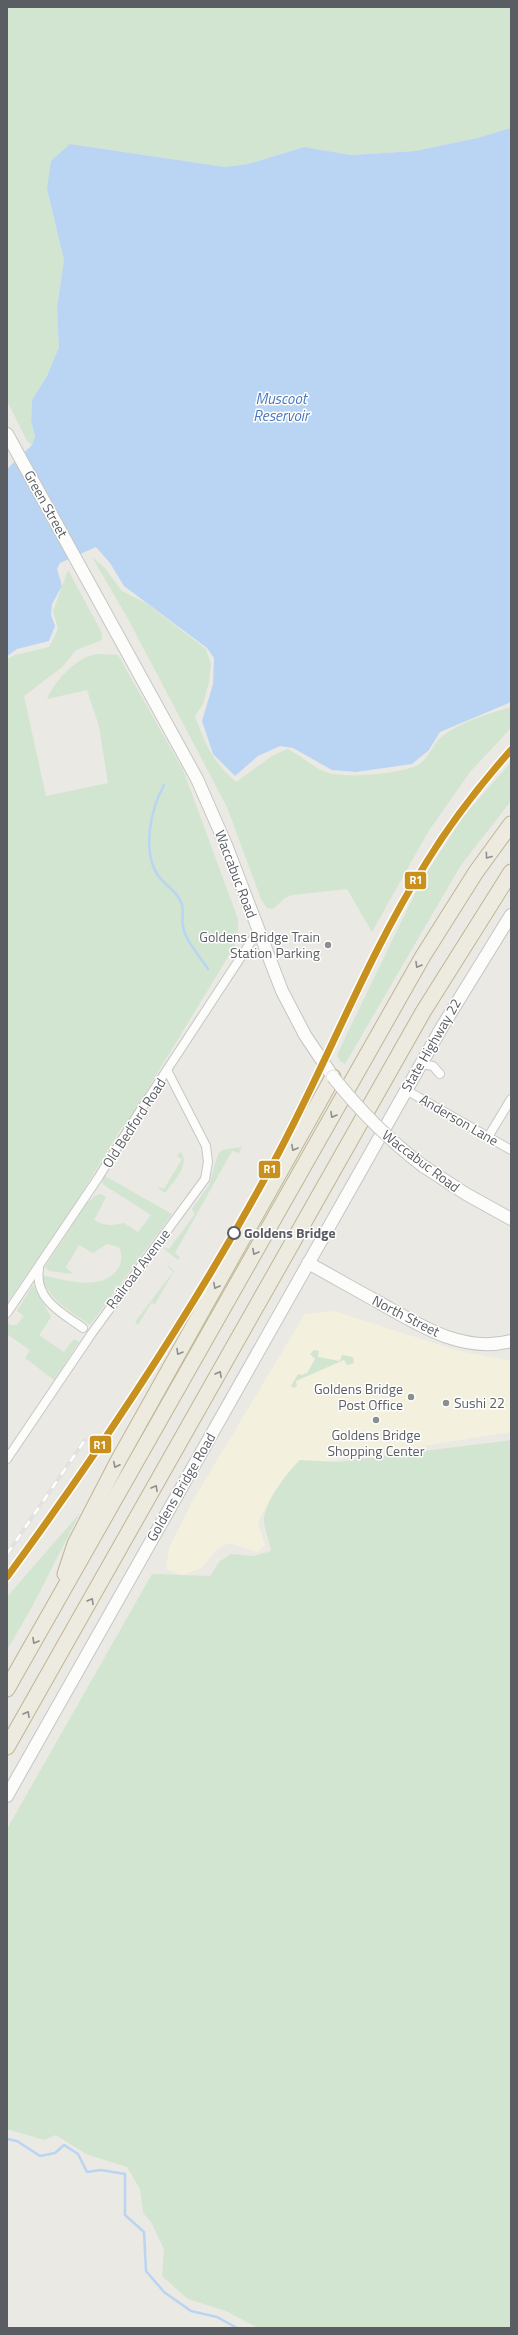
<svg xmlns="http://www.w3.org/2000/svg" width="518" height="2335" viewBox="0 0 518 2335" font-family="'Titillium Web',sans-serif">
<style>
.commercial{fill:#f3f0dd}
.green{fill:#d2e5d1}
.water{fill:#b9d5f3}
.lines{fill:none;stroke-linecap:round;stroke-linejoin:round}
.stream{stroke:#b9d5f3;stroke-width:2.5}
.street-casing{stroke:#c6c7c6;stroke-width:10}
.secondary-casing{stroke:#c5c6c4;stroke-width:14}
.highway-casing{stroke:#bfb594;stroke-width:17}
.street{stroke:#fcfcfb;stroke-width:8}
.secondary{stroke:#fcfcfb;stroke-width:12}
.highway{stroke:#edebe0;stroke-width:15}
.rail-casing{stroke:#e2e2e1;stroke-width:4}
.rail{stroke:#fff;stroke-width:2.5;stroke-dasharray:8;stroke-linecap:butt}
.secondary-bridge-casing{stroke:#c5c6c4;stroke-width:14;stroke-linecap:butt}
.secondary-bridge{stroke:#fcfcfb;stroke-width:12}
.rail-1-casing{stroke:#fff;stroke-width:10}
.rail-1{stroke:#c8901d;stroke-width:7}
.oneway{stroke:#8d8f8e}
.poi-dot{fill:#8c8e90;stroke:#fff;stroke-width:1.5}
.stop-dot{fill:#fff;stroke:#5a5d62;stroke-width:2}
.labels{text-anchor:middle;stroke-width:3;stroke-linejoin:round;paint-order:stroke}
.street-label{font-size:14px;fill:#5a5d62;stroke:#fff}
.poi-label{font-size:14px;fill:#5a5d62;stroke:#fff;text-anchor:end}
.stop-label{font-size:14px;font-weight:bold;fill:#5a5d62;stroke:#fff;text-anchor:start}
.water-label{font-size:15px;font-style:italic;fill:#4977ba;stroke:#fff}
.line-badge{stroke:#fff;stroke-width:1.5}
.badge-label{font-size:11px;text-anchor:middle;font-weight:bold;fill:#fff}
</style>
<rect width="100%" height="100%" fill="#eae9e4"/>
<polygon class="commercial" points="334,1311 456,1350 511,1361 511,1432 297,1466 273,1493 258,1522 265,1545 258,1552 229,1543 216,1550 202,1568 182,1575 166,1569 169,1548 192,1502 305,1314"/>
<g class="green">
<polygon points="7,7 511,7 511,128 477,138 415,151 351,155 304,147 248,164 225,167 70,144 47,189 64,260 57,308 59,347 47,376 32,400 31,421 35,436 32,445 27,441 7,401"/>
<path d="M 92,557 L 104,567 L 122,591 L 146,603 L 206,649 L 211,664 L 209,682 L 203,704 L 195,716 C 205,744 213,762 236,782 L 272,756 L 287,749 C 301,755 312,767 326,772 C 342,779 407,774 421,763 C 430,756 434,741 444,735 C 463,721 488,714 511,707 L 511,728 L 470,772 L 428,832 L 372,932 L 347,889 L 292,895 L 285,898 L 273,909 L 267,908 L 261,899 L 227,807 L 127,617 Z"/>
<path d="M 68,570 L 102,633 L 102,640 L 76,650 L 62,667 L 24,696 L 46,796 L 108,783 L 99,726 L 87,690 L 47,699 C 54,682 75,659 93,655 C 100,653 110,655 118,655 L 183,770 L 238,919 L 238,933 L 234,947 L 124,1128 L 122,1127 L 75,1204 L 7,1303 L 7,659 L 15,655 L 49,647 L 58,629 L 53,611 Z"/>
<polygon points="511,762 511,801 461,865 345,1064 340,1061 337,1055 344,1040 420,883 463,817"/>
<polygon points="242,1147 239,1153 232,1151 175,1253 180,1257 178,1260 162,1247 169,1249 195,1214 192,1209 209,1185 218,1154 222,1150"/>
<path d="M 181,1152 C 190,1166 174,1180 166,1192 L 163,1192 L 157,1186 L 164,1189 L 182,1159 L 177,1156 Z"/>
<path d="M 105,1176 L 172,1214 L 90,1325 C 71,1312 47,1298 41,1275 C 64,1280 104,1293 119,1267 C 122,1261 122,1253 119,1247 L 107,1244 L 93,1253 L 79,1245 L 66,1267 L 73,1274 L 49,1271 L 45,1267 L 86,1204 L 95,1196 L 101,1194 L 106,1197 L 94,1220 C 105,1226 112,1226 124,1223 L 138,1232 L 151,1215 L 104,1185 L 102,1182 Z"/>
<polygon points="169,1266 174,1271 155,1304 151,1303 138,1325 135,1322 173,1272 168,1267"/>
<polygon points="33,1285 51,1317 39,1335 64,1352 74,1339 79,1342 54,1380 25,1358 30,1350 7,1334 7,1322 10,1325 17,1325 24,1316 17,1311"/>
<polygon points="314,1350 319,1351 318,1357 340,1361 342,1355 353,1357 354,1363 347,1365 344,1360 296,1381 297,1386 293,1388 291,1386 298,1374 302,1375 307,1373 315,1359 310,1354"/>
<path d="M 511,1440 L 511,2328 L 258,2328 L 226,2311 L 188,2299 L 162,2276 L 164,2249 L 151,2222 L 143,2213 L 140,2189 L 127,2167 L 86,2154 L 56,2135 L 44,2140 L 7,2129 L 7,1829 L 152,1574 L 210,1576 L 219,1562 L 231,1554 L 254,1556 L 271,1551 C 270,1541 264,1530 264,1520 C 264,1503 288,1471 300,1460 L 337,1462 Z"/>
<polygon points="80,1513 33,1605 7,1650 7,1597"/>
</g>
<polygon class="water" points="511,128 511,702 440,732 429,750 412,764 356,772 332,770 293,748 280,746 258,756 235,776 213,754 202,721 213,684 214,658 207,648 124,586 110,563 96,547 60,563 57,569 62,586 52,604 51,615 55,626 49,641 17,649 7,656 7,469 32,445 35,436 31,421 32,400 47,376 59,347 57,308 64,260 47,189 51,161 70,144 225,167 248,164 304,147 351,155 415,151 477,138"/>
<g class="lines">
<g class="stream">
<path d="M 164,785 C 151,809 142,849 157,874 C 163,884 177,891 181,902 C 185,911 181,918 183,926 C 185,941 200,956 208,969"/>
<polyline points="7,2139 17,2141 40,2156 55,2153 64,2145 78,2154 87,2172 101,2170 125,2174 125,2215 144,2232 146,2271 164,2292 191,2311 217,2317 237,2328"/>
</g>
<defs>
<g id="street">
<polyline points="421,1064 433,1066 440,1074"/>
<polyline points="406,1090 511,1150"/>
<polyline points="488,1137 511,1099"/>
<path d="M 39,1269 C 34,1299 62,1313 83,1328"/>
<polyline points="7,1313 98,1178 138,1114 258,931"/>
<polyline points="7,1459 92,1333 205,1179 208,1162 206,1146 167,1070"/>
</g>
<g id="secondary">
<polyline points="7,434 197,779 226,845 282,991 305,1035 333,1077"/>
<polyline points="423,1166 466,1194 511,1219"/>
<path d="M 308,1263 C 332,1276 356,1290 380,1303 C 419,1325 463,1354 511,1341"/>
<polyline points="7,1796 442,1027 511,915"/>
</g>
<g id="highway">
<polyline points="65,1574 75,1544 118,1461 333,1077"/>
<polyline points="7,1689 423,956 476,872 511,824"/>
<polyline points="7,1747 423,1012 511,872"/>
</g>
</defs>
<use href="#street" class="street-casing"/>
<use href="#secondary" class="secondary-casing"/>
<use href="#highway" class="highway-casing"/>
<use href="#street" class="street"/>
<use href="#secondary" class="secondary"/>
<use href="#highway" class="highway"/>
<defs>
<polyline id="rail" points="7,1554 85,1440"/>
</defs>
<use href="#rail" class="rail-casing"/>
<use href="#rail" class="rail"/>
<defs>
<path id="secondary-bridge" d="M 333,1077 C 360,1111 389,1140 423,1166"/>
</defs>
<use href="#secondary-bridge" class="secondary-bridge-casing"/>
<use href="#secondary-bridge" class="secondary-bridge"/>
<defs>
<path id="rail-1" d="M 7,1577 C 106,1442 199,1302 278,1154 C 329,1058 368,955 426,863 C 451,822 480,785 511,750"/>
</defs>
<use href="#rail-1" class="rail-1-casing"/>
<use href="#rail-1" class="rail-1"/>
</g>
<defs><path id="oneway-chevron" d="M-2-3.5L2.5 0L-2 3.5" fill="none" stroke-width="1.6" stroke-linecap="round" stroke-linejoin="round"/></defs>
<g class="oneway">
<use href="#oneway-chevron" transform="translate(488 856) rotate(126)"/>
<use href="#oneway-chevron" transform="translate(418 965) rotate(120)"/>
<use href="#oneway-chevron" transform="translate(333 1115) rotate(120)"/>
<use href="#oneway-chevron" transform="translate(294 1148) rotate(119)"/>
<use href="#oneway-chevron" transform="translate(255 1252) rotate(119)"/>
<use href="#oneway-chevron" transform="translate(216 1286) rotate(119)"/>
<use href="#oneway-chevron" transform="translate(179 1352) rotate(120)"/>
<use href="#oneway-chevron" transform="translate(219 1374) rotate(-61)"/>
<use href="#oneway-chevron" transform="translate(116 1465) rotate(117)"/>
<use href="#oneway-chevron" transform="translate(155 1488) rotate(-61)"/>
<use href="#oneway-chevron" transform="translate(91 1601) rotate(-60)"/>
<use href="#oneway-chevron" transform="translate(35 1641) rotate(120)"/>
<use href="#oneway-chevron" transform="translate(27 1714) rotate(-60)"/>
</g>
<g class="poi-dot">
<circle cx="328" cy="945" r="4"/>
<circle cx="411" cy="1397" r="4"/>
<circle cx="446" cy="1403" r="4"/>
<circle cx="376" cy="1420" r="4"/>
</g>
<circle class="stop-dot" cx="234" cy="1233" r="6"/>
<g class="labels">
<g class="street-label">
<text transform="translate(46 504) rotate(61)" y="5">Green Street</text>
<text transform="translate(236 874) rotate(69)" y="5">Waccabuc Road</text>
<text transform="translate(431 1045) rotate(-60)" y="5">State Highway 22</text>
<text transform="translate(459 1120) rotate(30)" y="5">Anderson Lane</text>
<text transform="translate(134 1123) rotate(-57)" y="5">Old Bedford Road</text>
<text transform="translate(421 1161) rotate(37)" y="5">Waccabuc Road</text>
<text transform="translate(138 1269) rotate(-53)" y="5">Railroad Avenue</text>
<text transform="translate(406 1316) rotate(27)" y="5">North Street</text>
<text transform="translate(181 1487) rotate(-60)" y="5">Goldens Bridge Road</text>
</g>
<g class="poi-label">
<text x="320" y="942">Goldens Bridge Train<tspan x="320" dy="16">Station Parking</tspan></text>
<text x="403" y="1394">Goldens Bridge<tspan x="403" dy="16">Post Office</tspan></text>
<text x="454" y="1408" text-anchor="start">Sushi 22</text>
<text x="376" y="1440" text-anchor="middle">Goldens Bridge<tspan x="376" dy="16">Shopping Center</tspan></text>
</g>
<g class="stop-label">
<text x="244" y="1238">Goldens Bridge</text>
</g>
<g class="water-label">
<text x="281" y="404">Muscoot<tspan x="281" dy="17">Reservoir</tspan></text>
</g>
</g>
<g class="line-badge">
<rect x="404" y="871" width="23" height="19" rx="4" fill="#c8901d"/>
<rect x="258" y="1160" width="23" height="19" rx="4" fill="#c8901d"/>
<rect x="89" y="1435" width="23" height="19" rx="4" fill="#c8901d"/>
</g>
<g class="badge-label">
<text x="416" y="884">R1</text>
<text x="270" y="1173">R1</text>
<text x="100" y="1449">R1</text>
</g>
<rect width="518" height="2335" fill="none" stroke="#5a5d62" stroke-width="16"/>
</svg>
